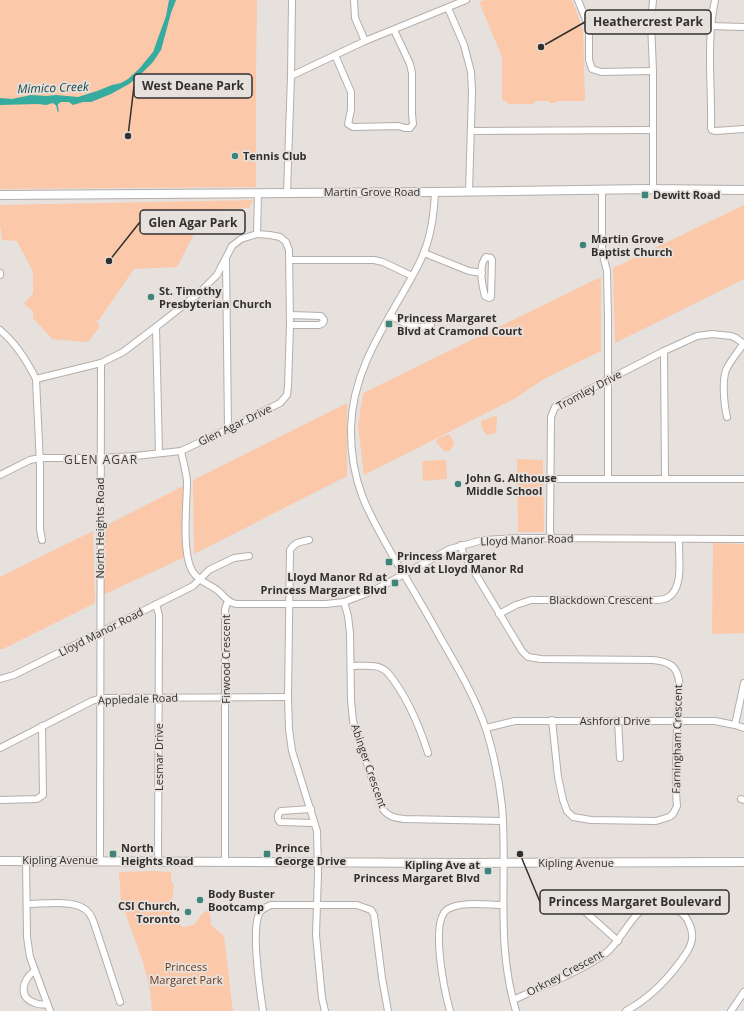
<svg xmlns="http://www.w3.org/2000/svg" width="744" height="1011" viewBox="0 0 744 1011" font-family="'Open Sans',sans-serif">
<style>
.green{fill:#fbc8aa}
.water{fill:#36ab9f}
.lines{fill:none;stroke-linecap:round;stroke-linejoin:round}
.stream{stroke:#36ab9f;stroke-width:1.5}
.minor-casing{stroke:#b4aeab;stroke-width:8}
.major-casing{stroke:#b4aeab;stroke-width:10}
.minor{stroke:#fff;stroke-width:6}
.major{stroke:#fff;stroke-width:8}
.poi-dot{fill:#3e847c;stroke:#e7e1dd;stroke-width:1.5}
.labels{text-anchor:middle;stroke-width:3.5;stroke-linejoin:round;paint-order:stroke}
.poi-label{font-size:11px;font-weight:bold;fill:#32302e;stroke:#e7e1dd;text-anchor:start}
.street-label{font-size:11px;fill:#32302e;stroke:#e7e1dd}
.park-label{font-size:11px;fill:#693a1a;stroke:#e7e1dd}
.water-label{font-size:12px;font-style:italic;fill:#184944;stroke:#e7e1dd}
.neighbourhood-label{font-size:12px;letter-spacing:1px;fill:#433e3c;stroke:#e7e1dd}
.leader{fill:none;stroke:#32302e;stroke-width:1.5}
.callout-dot{fill:#32302e;stroke:#e7e1dd;stroke-width:1.5}
.callout{fill:#e7e1dd;stroke:#32302e;stroke-width:1.5}
.callout-label{font-size:12px;text-anchor:middle;font-weight:bold;fill:#32302e}
</style>
<rect width="100%" height="100%" fill="#e7e1dd"/>
<g class="green">
<polygon points="0,0 257,0 256,85 256,187 0,189"/>
<polygon points="485,0 572,0 583,30 585,101 558,101 556,103 550,103 549,101 536,101 532,104 508,104 507,102 502,100 502,57 479,2"/>
<polygon points="253,200 249,208 194,211 195,232 177,267 134,269 99,320 93,321 98,322 99,328 89,341 85,342 52,339 33,318 33,311 24,304 33,293 33,272 17,241 2,240 0,225 0,205"/>
<polygon points="744,205 744,279 615,343 613,268"/>
<polygon points="601,277 601,351 544,379 514,399 364,475 358,425 363,393"/>
<polygon points="347,403 347,476 194,554 193,480"/>
<polygon points="495,416 497,416 496,432 493,434 487,435 482,429 481,421"/>
<polygon points="449,434 454,442 454,445 449,451 444,451 436,442 437,439"/>
<polygon points="517,459 543,460 544,532 518,532"/>
<polygon points="446,460 447,479 423,481 422,461"/>
<polygon points="185,485 185,557 103,595 103,527"/>
<polygon points="93,531 95,603 3,649 0,649 0,577"/>
<polygon points="713,543 744,544 744,633 712,634"/>
<polygon points="154,871 171,872 171,881 174,885 172,901 172,919 183,927 194,925 202,914 210,908 211,925 224,936 233,1011 152,1011 150,990 144,965 121,901 119,872"/>
</g>
<polygon class="water" points="169,0 176,0 171,13 161,50 153,62 138,77 129,84 111,94 91,102 83,102 73,105 69,102 61,102 58,104 58,107 53,103 46,105 38,104 0,105 0,98 12,99 31,95 47,96 56,95 78,97 97,91 112,85 121,83 128,79 139,69 153,52 166,16"/>
<g class="lines">
<polyline class="stream" points="57,105 58,111"/>
<defs>
<g id="minor">
<polyline points="354,0 355,18 365,41"/>
<polyline points="578,0 589,27 589,60 592,69 601,72 653,71"/>
<path d="M 715,0 C 706,42 712,86 711,128 L 712,130 L 715,131 L 744,129"/>
<polyline points="448,8 464,45 471,72 472,92 469,192"/>
<polyline points="711,26 744,27"/>
<polyline points="335,55 351,92 351,110 348,124 353,127 399,126 405,128 410,128 413,124 412,114 412,73 410,64 394,30"/>
<polyline points="291,76 365,41 466,0"/>
<polyline points="471,131 652,130"/>
<polyline points="653,189 653,71 651,22 653,0"/>
<polyline points="602,190 602,251 607,271 608,319 608,478"/>
<path d="M 435,192 C 434,213 432,233 424,252 C 419,266 411,278 404,291 C 379,334 352,376 351,428 C 350,485 370,516 397,563 C 412,588 427,613 441,639 C 458,668 475,697 486,729 C 494,754 499,780 502,806 C 508,877 495,941 516,1011"/>
<polyline points="287,193 291,76 292,0"/>
<polyline points="257,234 258,193"/>
<polyline points="424,253 469,271 482,273"/>
<path d="M 486,257 L 491,258 L 492,260 L 491,297 L 489,298 L 485,296 C 482,285 478,266 486,257 Z"/>
<polyline points="226,260 228,429"/>
<polyline points="290,260 374,260 383,262 412,276"/>
<polyline points="0,273 0,275"/>
<polyline points="290,315 321,316 324,320 323,323 319,325 290,325"/>
<path d="M 390,315 C 404,323 414,331 431,325"/>
<polyline points="156,327 159,453"/>
<path d="M 0,330 C 16,343 27,361 36,379 L 101,363 L 123,352 L 156,327 L 199,293 L 217,275 L 232,246 L 241,239 L 257,234 L 270,235 L 280,237 L 286,242 L 289,250 L 290,325 L 288,387 L 287,395 L 280,403 L 228,429 L 181,451 L 135,456 L 100,458 L 40,458 L 30,460 L 0,475"/>
<polyline points="664,351 665,478"/>
<polyline points="36,379 40,465 40,529 42,540"/>
<path d="M 727,417 C 724,405 722,381 726,370 C 730,361 738,352 744,343"/>
<path d="M 181,451 C 183,461 186,471 187,481 C 187,503 181,554 193,572 C 199,582 208,583 217,590 C 224,595 226,602 236,604 L 326,604 L 344,602 L 373,591 L 450,549 L 483,540 L 518,538 L 744,539"/>
<polyline points="551,479 744,479"/>
<polyline points="551,538 550,530 551,417 555,407 664,351 697,336 712,334 731,336 736,338 744,344"/>
<path d="M 309,540 C 300,542 295,542 290,550 L 288,697 L 289,729 L 292,751 L 317,831 L 318,873 L 316,935 L 322,998 L 325,1011"/>
<path d="M 461,545 L 463,553 L 522,651 L 528,657 L 541,659 L 652,660 C 661,661 671,662 676,671 C 682,682 678,696 678,707 C 677,740 674,774 677,806 L 673,814 L 669,817 L 656,821 L 591,820 L 573,817 L 567,811 L 563,800 L 558,777 L 552,720"/>
<path d="M 344,602 L 348,616 L 350,633 L 351,700 L 353,721 L 381,806 C 386,816 394,818 404,819 L 503,821"/>
<polyline points="156,604 159,615 158,861"/>
<path d="M 499,614 L 516,605 L 531,600 L 654,600 C 658,600 663,600 667,598 C 685,589 678,555 679,539"/>
<path d="M 351,666 C 364,666 379,663 388,673 C 407,696 419,725 428,753"/>
<polyline points="0,679 14,675 193,586 209,570 234,558 249,556"/>
<polyline points="618,720 620,758"/>
<polyline points="735,725 744,683"/>
<polyline points="486,728 515,721 715,721 735,725 744,728"/>
<polyline points="0,748 92,701 101,698 288,697"/>
<polyline points="741,799 744,800"/>
<polyline points="0,800 37,799 43,795 42,726"/>
<path d="M 311,809 L 281,811 C 277,814 277,819 280,822 L 314,823"/>
<polyline points="26,860 27,937 30,957 50,1011"/>
<polyline points="100,860 101,363"/>
<polyline points="225,862 225,609 228,601"/>
<path d="M 28,904 C 41,904 72,900 83,908 C 89,911 92,917 94,923 L 120,1002"/>
<polyline points="569,906 580,907 618,941"/>
<path d="M 34,971 C 23,980 17,997 35,1003 C 39,1005 42,1005 47,1004"/>
<path d="M 513,1000 C 527,994 541,987 555,981 C 572,973 591,965 606,953 C 621,941 632,913 648,906 C 663,900 683,909 689,923 C 694,934 693,942 687,952 C 671,976 652,997 626,1011"/>
<path d="M 263,1011 C 260,991 251,932 259,914 C 261,909 266,907 271,905 L 357,905 L 371,910 L 374,915 L 382,978 L 388,1011"/>
<path d="M 450,1011 C 445,993 429,920 448,909 C 461,901 487,905 503,905"/>
<polyline points="731,1011 744,992"/>
</g>
<g id="major">
<polyline points="0,195 435,192 648,189 744,190"/>
<polyline points="0,861 462,863 744,862"/>
</g>
</defs>
<use href="#minor" class="minor-casing"/>
<use href="#major" class="major-casing"/>
<use href="#minor" class="minor"/>
<use href="#major" class="major"/>
</g>
<g class="poi-dot">
<circle cx="235" cy="156" r="4"/>
<rect x="641" y="191" width="8" height="8" rx="2"/>
<circle cx="583" cy="245" r="4"/>
<circle cx="151" cy="297" r="4"/>
<rect x="385" y="320" width="8" height="8" rx="2"/>
<circle cx="458" cy="484" r="4"/>
<rect x="385" y="558" width="8" height="8" rx="2"/>
<rect x="391" y="579" width="8" height="8" rx="2"/>
<rect x="109" y="850" width="8" height="8" rx="2"/>
<rect x="263" y="850" width="8" height="8" rx="2"/>
<rect x="484" y="867" width="8" height="8" rx="2"/>
<circle cx="200" cy="900" r="4"/>
<circle cx="188" cy="912" r="4"/>
</g>
<g class="labels">
<g class="poi-label">
<text x="243" y="160">Tennis Club</text>
<text x="653" y="199">Dewitt Road</text>
<text x="591" y="243">Martin Grove<tspan x="591" dy="13">Baptist Church</tspan></text>
<text x="159" y="295">St. Timothy<tspan x="159" dy="13">Presbyterian Church</tspan></text>
<text x="397" y="322">Princess Margaret<tspan x="397" dy="13">Blvd at Cramond Court</tspan></text>
<text x="466" y="482">John G. Althouse<tspan x="466" dy="13">Middle School</tspan></text>
<text x="397" y="560">Princess Margaret<tspan x="397" dy="13">Blvd at Lloyd Manor Rd</tspan></text>
<text x="387" y="581" text-anchor="end">Lloyd Manor Rd at<tspan x="387" dy="13">Princess Margaret Blvd</tspan></text>
<text x="121" y="852">North<tspan x="121" dy="13">Heights Road</tspan></text>
<text x="275" y="852">Prince<tspan x="275" dy="13">George Drive</tspan></text>
<text x="480" y="869" text-anchor="end">Kipling Ave at<tspan x="480" dy="13">Princess Margaret Blvd</tspan></text>
<text x="208" y="898">Body Buster<tspan x="208" dy="13">Bootcamp</tspan></text>
<text x="180" y="910" text-anchor="end">CSI Church,<tspan x="180" dy="13">Toronto</tspan></text>
</g>
<g class="street-label">
<text x="372" y="196">Martin Grove Road</text>
<text transform="translate(589 390) rotate(-28)" y="4">Tromley Drive</text>
<text transform="translate(235 425) rotate(-26)" y="4">Glen Agar Drive</text>
<text transform="translate(100 528) rotate(-90)" y="4">North Heights Road</text>
<text transform="translate(527 540) rotate(-2)" y="4">Lloyd Manor Road</text>
<text x="601" y="604">Blackdown Crescent</text>
<text transform="translate(101 632) rotate(-27)" y="4">Lloyd Manor Road</text>
<text transform="translate(226 659) rotate(-90)" y="4">Firwood Crescent</text>
<text transform="translate(138 699) rotate(-2)" y="4">Appledale Road</text>
<text x="615" y="725">Ashford Drive</text>
<text transform="translate(677 739) rotate(-89)" y="4">Farningham Crescent</text>
<text transform="translate(159 757) rotate(-90)" y="4">Lesmar Drive</text>
<text transform="translate(369 766) rotate(71)" y="4">Abinger Crescent</text>
<text x="60" y="864">Kipling Avenue</text>
<text x="576" y="867">Kipling Avenue</text>
<text transform="translate(565 973) rotate(-28)" y="4">Orkney Crescent</text>
</g>
<g class="park-label">
<text x="186" y="971">Princess<tspan x="186" dy="13">Margaret Park</tspan></text>
</g>
<g class="water-label">
<text transform="translate(53 88) rotate(-2)" y="4">Mimico Creek</text>
</g>
<g class="neighbourhood-label">
<text x="101" y="464">GLEN AGAR</text>
</g>
</g>
<path class="leader" d="M541 47L585 22M128 136L134 86M109 261L140 222M520 854L540 902"/>
<g class="callout-dot">
<circle cx="541" cy="47" r="4"/>
<circle cx="128" cy="136" r="4"/>
<circle cx="109" cy="261" r="4"/>
<circle cx="520" cy="854" r="4"/>
</g>
<g class="callout">
<rect x="585" y="10" width="126" height="24" rx="4"/>
<rect x="134" y="74" width="118" height="24" rx="4"/>
<rect x="140" y="210" width="105" height="24" rx="4"/>
<rect x="540" y="890" width="189" height="24" rx="4"/>
</g>
<g class="callout-label">
<text x="648" y="26">Heathercrest Park</text>
<text x="193" y="90">West Deane Park</text>
<text x="193" y="227">Glen Agar Park</text>
<text x="635" y="906">Princess Margaret Boulevard</text>
</g>
</svg>
